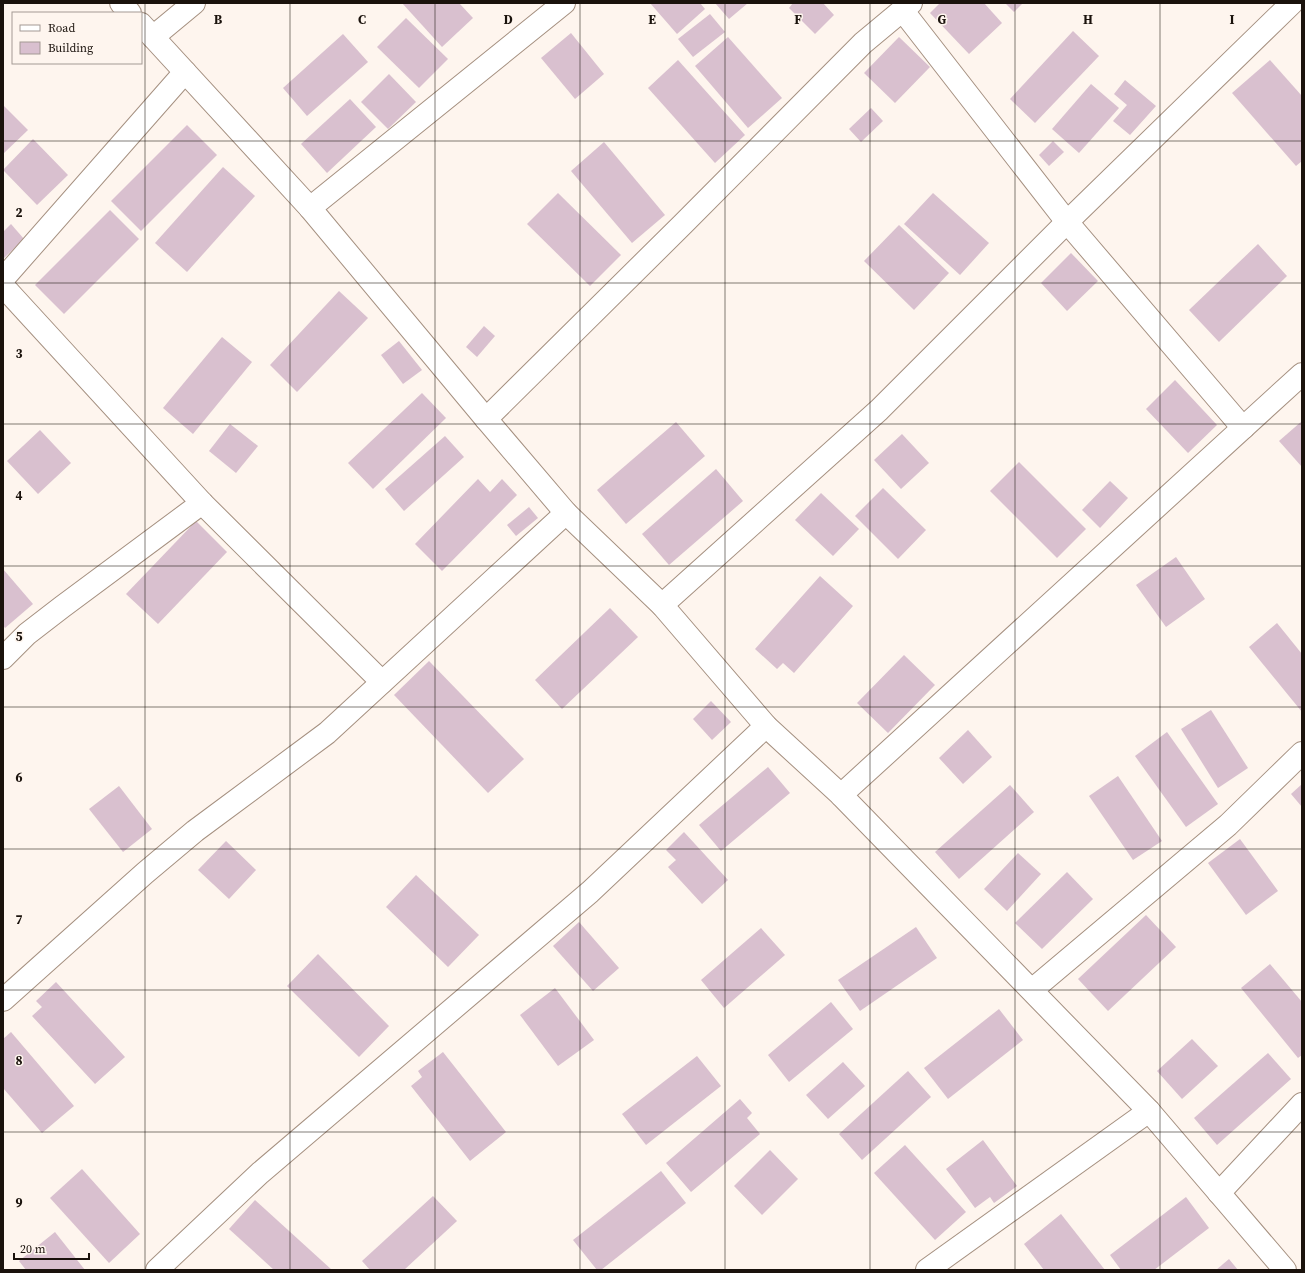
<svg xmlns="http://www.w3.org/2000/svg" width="1305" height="1273" viewBox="0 0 1305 1273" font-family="'Source Serif 4',serif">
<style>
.building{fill:#d9c0cf}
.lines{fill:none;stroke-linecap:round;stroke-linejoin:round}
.minor-casing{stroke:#a59080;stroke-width:24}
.minor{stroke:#fff;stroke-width:22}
.grid{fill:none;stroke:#1a120c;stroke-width:1;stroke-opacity:0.55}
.grid-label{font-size:13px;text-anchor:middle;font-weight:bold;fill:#1a120c;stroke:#fef5ee;stroke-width:3;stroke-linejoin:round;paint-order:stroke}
</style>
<rect width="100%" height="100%" fill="#fef5ee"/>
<g class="building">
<polygon points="402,3 459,3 473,18 442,47"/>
<polygon points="650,3 700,3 705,9 677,34"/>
<polygon points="715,3 748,3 729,19"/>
<polygon points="793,3 823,3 834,15 815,34 789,8"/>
<polygon points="940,3 984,3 1002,23 969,54 930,13"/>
<polygon points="1005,3 1023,3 1014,12"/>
<polygon points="710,14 725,32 693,57 678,39"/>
<polygon points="406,18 448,59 419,88 377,47"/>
<polygon points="1073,31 1099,56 1035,123 1010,99"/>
<polygon points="571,33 604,74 575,99 541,58"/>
<polygon points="343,34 368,62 307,116 283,88"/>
<polygon points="728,37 782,98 748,128 695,66"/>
<polygon points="899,37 930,67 895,103 864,73"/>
<polygon points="678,60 745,135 715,163 648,88"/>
<polygon points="1270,60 1302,96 1302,161 1296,166 1232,93"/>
<polygon points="389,74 416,102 388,129 361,102"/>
<polygon points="1125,80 1156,106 1130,135 1113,121 1127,105 1114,94"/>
<polygon points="1091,84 1119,108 1079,153 1052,129"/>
<polygon points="350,99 376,127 327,173 301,144"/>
<polygon points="3,105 28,130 3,154"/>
<polygon points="871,108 883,121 861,142 849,129"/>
<polygon points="187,125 217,155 141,231 111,201"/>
<polygon points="33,139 68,175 37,205 3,170"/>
<polygon points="1053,141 1064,152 1049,166 1039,155"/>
<polygon points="604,142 665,215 632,243 571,171"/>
<polygon points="223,167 255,196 187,272 155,243"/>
<polygon points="558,193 621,255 590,286 527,224"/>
<polygon points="933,193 989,243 960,275 904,224"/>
<polygon points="110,210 139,239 64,314 35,285"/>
<polygon points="11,224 24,239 3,259 3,232"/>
<polygon points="899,225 949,273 914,310 864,261"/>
<polygon points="1258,244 1287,276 1219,342 1189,310"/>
<polygon points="1071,253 1098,281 1067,311 1041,283"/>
<polygon points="339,291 368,318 297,392 270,365"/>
<polygon points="484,326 495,336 477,357 466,347"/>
<polygon points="222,337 252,362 193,434 163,408"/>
<polygon points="399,341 422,370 403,384 381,355"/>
<polygon points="1175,380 1217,425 1188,453 1146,409"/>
<polygon points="422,393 446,418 373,489 348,463"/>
<polygon points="1302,421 1302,467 1279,441"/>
<polygon points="676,422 705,456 626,524 597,490"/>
<polygon points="230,424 258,446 236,473 209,451"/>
<polygon points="40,430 71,463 38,494 7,461"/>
<polygon points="902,434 929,463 901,489 874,460"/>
<polygon points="445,436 464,457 404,511 385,489"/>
<polygon points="1019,462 1086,529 1057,558 990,491"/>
<polygon points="716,469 743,501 669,565 642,534"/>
<polygon points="478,479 490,492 502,479 517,495 442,571 415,544"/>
<polygon points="1110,481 1128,498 1100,528 1082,510"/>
<polygon points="883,488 926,530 898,559 855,516"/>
<polygon points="821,493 859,529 833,556 795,520"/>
<polygon points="529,507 538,518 516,536 507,525"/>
<polygon points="196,521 227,552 158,624 126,594"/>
<polygon points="1176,557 1205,599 1166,627 1136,585"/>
<polygon points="3,569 33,604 5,628 3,625"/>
<polygon points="820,576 853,606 794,673 783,663 777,669 755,649"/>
<polygon points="610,608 638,637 562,709 535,680"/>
<polygon points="1277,623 1302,654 1302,712 1249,647"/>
<polygon points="904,655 935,685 888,733 857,703"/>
<polygon points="429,661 524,759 488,793 394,695"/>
<polygon points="711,701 731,722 712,740 693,719"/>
<polygon points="1211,710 1248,768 1218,788 1181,729"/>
<polygon points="968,730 992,757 963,784 939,758"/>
<polygon points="1167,732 1218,804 1186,827 1135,756"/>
<polygon points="768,767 790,793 721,851 699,825"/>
<polygon points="1118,776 1162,841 1133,860 1089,796"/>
<polygon points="1302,784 1302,807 1291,794"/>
<polygon points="1010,785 1034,812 959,879 935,852"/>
<polygon points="119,786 152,829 123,852 89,809"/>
<polygon points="684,832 728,880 702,904 668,867 676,860 666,850"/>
<polygon points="1240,839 1278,891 1246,915 1208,863"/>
<polygon points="226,841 256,870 229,899 198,870"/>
<polygon points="1018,853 1041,874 1007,911 984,889"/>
<polygon points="1067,872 1093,899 1042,949 1015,923"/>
<polygon points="416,875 479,935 448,967 386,907"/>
<polygon points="1146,915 1176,947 1108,1011 1078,979"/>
<polygon points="579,922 619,968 593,991 553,946"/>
<polygon points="916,927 937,958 860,1011 838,980"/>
<polygon points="761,928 785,955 724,1008 701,980"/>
<polygon points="318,954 389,1026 359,1057 287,986"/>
<polygon points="1270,964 1302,1002 1302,1055 1298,1058 1241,988"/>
<polygon points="56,982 125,1057 95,1084 32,1016 42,1007 36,1001"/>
<polygon points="555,988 594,1040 558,1066 520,1015"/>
<polygon points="831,1002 853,1029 789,1082 768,1055"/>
<polygon points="999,1009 1023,1040 948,1099 924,1068"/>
<polygon points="11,1032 74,1106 42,1133 3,1088 3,1039"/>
<polygon points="1192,1039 1218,1066 1182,1099 1157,1071"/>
<polygon points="443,1052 506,1132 470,1161 411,1086 422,1077 418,1071"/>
<polygon points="1268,1053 1291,1079 1217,1145 1194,1118"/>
<polygon points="697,1056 721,1086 646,1145 622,1114"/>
<polygon points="843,1062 865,1086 828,1119 806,1095"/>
<polygon points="908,1071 931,1097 862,1160 839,1134"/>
<polygon points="740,1099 752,1113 747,1118 760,1134 691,1192 666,1163"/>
<polygon points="983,1140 1017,1186 994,1203 990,1197 975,1208 946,1169"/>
<polygon points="905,1145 966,1212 935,1240 874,1173"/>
<polygon points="770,1150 798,1179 762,1215 734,1186"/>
<polygon points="82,1169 140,1234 109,1263 50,1198"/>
<polygon points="661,1171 686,1203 601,1270 597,1270 573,1240"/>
<polygon points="433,1196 457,1221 404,1270 370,1270 362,1261"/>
<polygon points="1186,1197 1209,1228 1154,1270 1121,1270 1110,1255"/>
<polygon points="255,1200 332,1270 274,1270 229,1229"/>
<polygon points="1061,1214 1105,1270 1044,1270 1024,1244"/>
<polygon points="55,1232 85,1270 26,1270 19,1261"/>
<polygon points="1229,1259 1238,1270 1216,1270"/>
</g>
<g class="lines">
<defs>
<g id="minor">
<polyline points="121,3 130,13"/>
<polyline points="903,11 1067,222 1243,428"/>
<polyline points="141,24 310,208 486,419 566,513 662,605 766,726 841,795 1149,1111 1285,1270"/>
<polyline points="153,37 194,3"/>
<polyline points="310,208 564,3"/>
<polyline points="3,279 185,72"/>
<polyline points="3,286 202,503 382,682"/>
<polyline points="486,419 683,224 863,43 911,3"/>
<polyline points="662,605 879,410 1067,222 1292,3"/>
<polyline points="3,658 27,634 62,607 202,503"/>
<polyline points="841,795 1302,374"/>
<polyline points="1032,990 1228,825 1302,753"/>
<polyline points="3,1000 145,873 195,831 327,733 566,513"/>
<polyline points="1219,1193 1302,1104"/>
<polyline points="157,1270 260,1173 590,892 766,726"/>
<polyline points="927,1270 1149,1111"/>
</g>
</defs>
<use href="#minor" class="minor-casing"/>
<use href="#minor" class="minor"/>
</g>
<path class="grid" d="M 145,3 L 145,1270M 290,3 L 290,1270M 435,3 L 435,1270M 580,3 L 580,1270M 725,3 L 725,1270M 870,3 L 870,1270M 1015,3 L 1015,1270M 1160,3 L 1160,1270M 3,141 L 1302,141M 3,283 L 1302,283M 3,424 L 1302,424M 3,566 L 1302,566M 3,707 L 1302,707M 3,849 L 1302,849M 3,990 L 1302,990M 3,1132 L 1302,1132"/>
<g class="grid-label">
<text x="218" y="24">B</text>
<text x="362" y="24">C</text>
<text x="508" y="24">D</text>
<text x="652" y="24">E</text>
<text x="798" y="24">F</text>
<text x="942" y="24">G</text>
<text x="1088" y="24">H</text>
<text x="1232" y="24">I</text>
<text x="19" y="217">2</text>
<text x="19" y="358">3</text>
<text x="19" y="500">4</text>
<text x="19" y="641">5</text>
<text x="19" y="782">6</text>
<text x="19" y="924">7</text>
<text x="19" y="1065">8</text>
<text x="19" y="1207">9</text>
</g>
<rect width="1305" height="1273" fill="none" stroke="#1a120c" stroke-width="8"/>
<rect x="12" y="12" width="130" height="52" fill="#fef5ee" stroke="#a39a94"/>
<rect x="20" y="25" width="20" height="6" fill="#ffffff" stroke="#a39a94"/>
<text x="48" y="32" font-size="12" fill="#1a120c">Road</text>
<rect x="20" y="42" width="20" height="12" fill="#d9c0cf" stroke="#a39a94"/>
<text x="48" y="52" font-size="12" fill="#1a120c">Building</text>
<path d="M14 1253v6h75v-6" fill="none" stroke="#1a120c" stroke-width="2"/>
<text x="20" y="1253" font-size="12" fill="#1a120c" stroke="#fef5ee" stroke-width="3" paint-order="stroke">20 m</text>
</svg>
